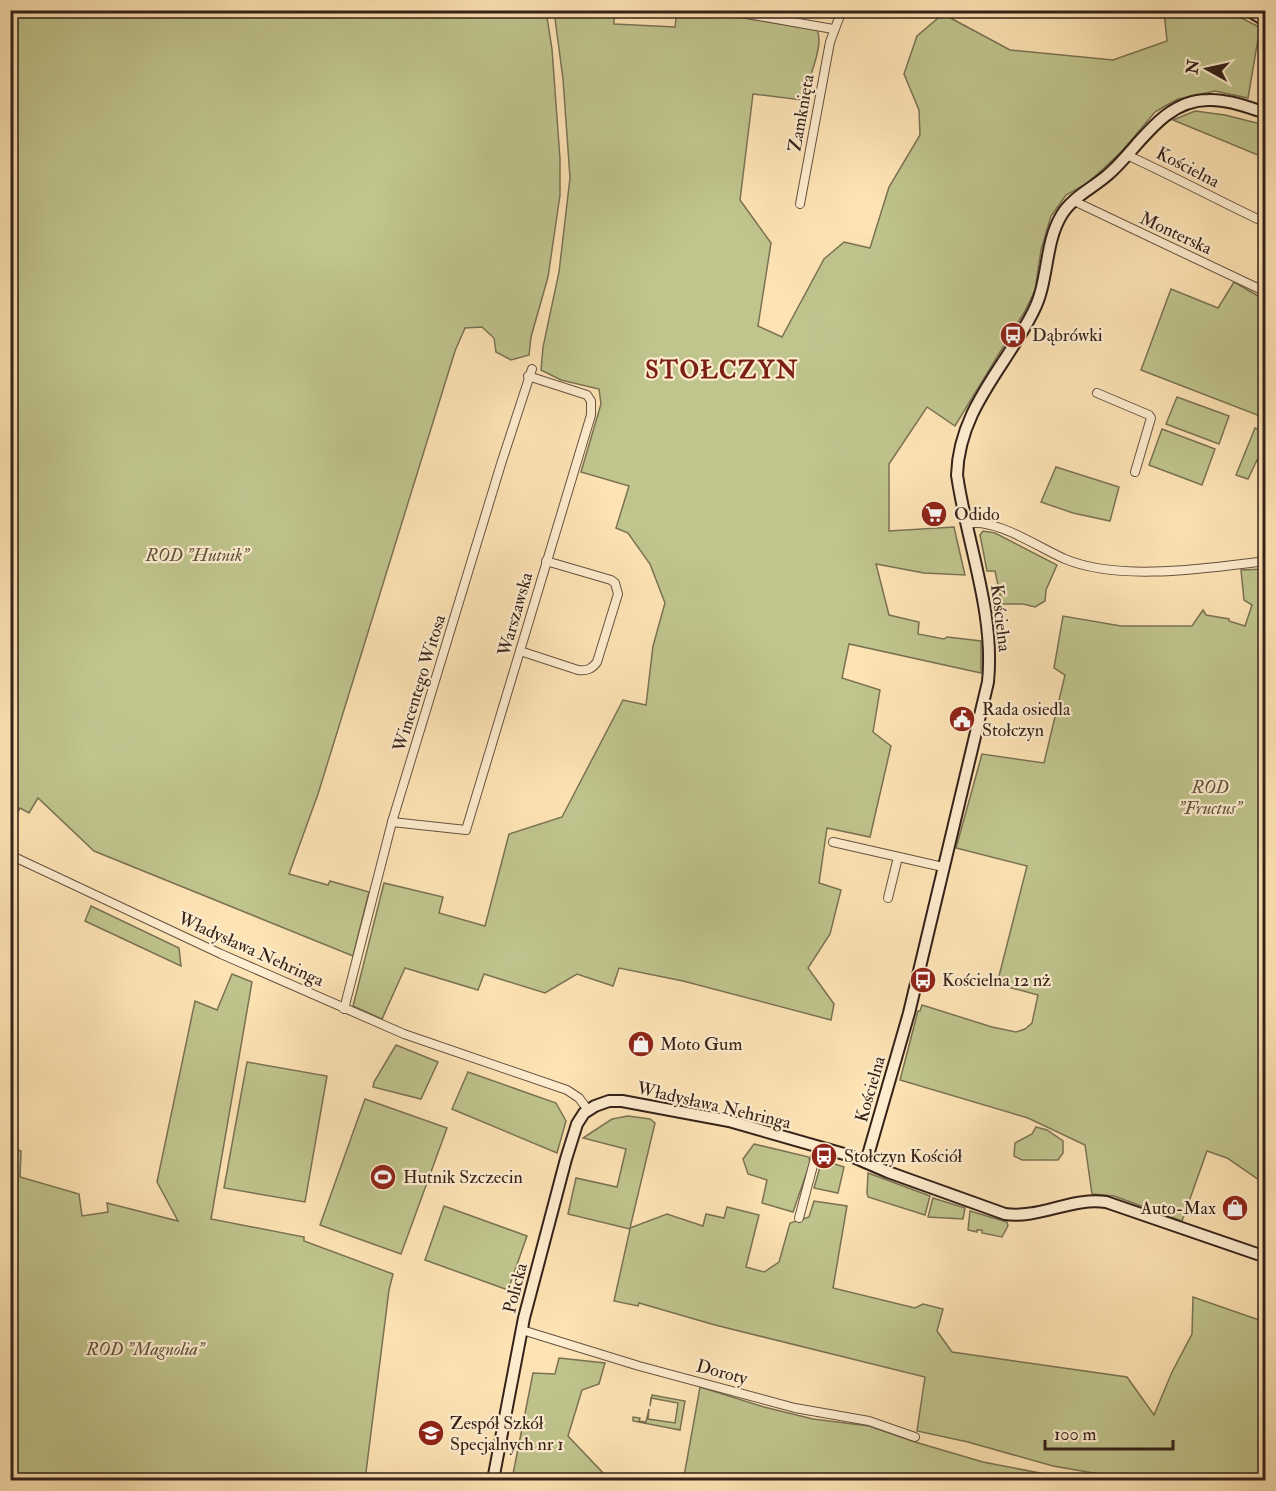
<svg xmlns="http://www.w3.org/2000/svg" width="1276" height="1491" viewBox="0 0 1276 1491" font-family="'IM FELL Double Pica',serif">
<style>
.green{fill:#c0c48d;stroke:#7a7253;stroke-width:1.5}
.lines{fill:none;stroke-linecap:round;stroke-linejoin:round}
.street-casing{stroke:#665240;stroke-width:10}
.secondary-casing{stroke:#342119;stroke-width:14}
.street{stroke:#feedcf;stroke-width:8}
.secondary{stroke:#feedcf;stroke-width:10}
.labels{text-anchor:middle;stroke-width:4.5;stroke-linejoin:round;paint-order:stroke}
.street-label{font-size:18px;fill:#342119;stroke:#feedcf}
.poi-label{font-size:18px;fill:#342119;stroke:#feedcf;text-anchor:start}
.park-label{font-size:18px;font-style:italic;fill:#5e523c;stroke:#feedcf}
.district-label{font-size:24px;font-weight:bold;letter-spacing:1.5px;fill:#7a1f14;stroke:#feedcf}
</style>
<rect width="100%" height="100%" fill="#fee4b5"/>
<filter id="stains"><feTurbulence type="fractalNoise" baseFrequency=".00333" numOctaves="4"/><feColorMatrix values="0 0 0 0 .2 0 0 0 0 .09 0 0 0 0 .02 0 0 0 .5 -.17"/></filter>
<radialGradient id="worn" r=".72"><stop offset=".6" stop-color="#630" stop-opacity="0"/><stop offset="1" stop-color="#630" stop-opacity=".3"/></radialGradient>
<g class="green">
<polygon points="11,10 546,11 552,49 560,159 560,195 548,277 531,337 529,355 511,360 496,352 494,338 482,327 465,328 455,351 318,794 289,874 328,885 330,881 369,892 353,956 94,851 38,798 29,813 20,808 11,826"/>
<path d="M 554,11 L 614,11 L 614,24 L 675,27 L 677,11 L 701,11 L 817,30 C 825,44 807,84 802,100 L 753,94 L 740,200 L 771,243 L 758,326 L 782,337 L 824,259 L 844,242 L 870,248 L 889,187 L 920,135 L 919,110 L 904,74 L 917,36 L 943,14 L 1010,50 L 1113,60 L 1167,41 L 1164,11 L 1228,11 L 1265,30 L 1265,43 L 1258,39 L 1248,98 L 1215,91 L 1178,99 L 1165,106 L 1155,112 L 1122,151 L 1102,170 L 1086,184 L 1066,195 L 1051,216 L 1041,250 L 1035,290 L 1025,311 L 955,426 L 927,407 L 889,464 L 889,531 L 954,527 L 965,575 L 924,573 L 876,564 L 889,615 L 919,622 L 918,634 L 944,639 L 947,637 L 981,641 L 981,673 L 849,644 L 842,678 L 880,690 L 873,732 L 891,746 L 870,837 L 827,828 L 819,883 L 841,890 L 830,934 L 808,968 L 834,1004 L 831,1020 L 683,981 L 619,968 L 613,986 L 577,974 L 545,993 L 484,974 L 478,990 L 405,968 L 382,1019 L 353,1006 L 384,883 L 443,897 L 439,913 L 485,926 L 509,834 L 562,817 L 623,700 L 646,705 L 653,646 L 665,603 L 650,564 L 628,533 L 616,528 L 629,486 L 581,472 L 601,404 L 599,389 L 561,380 L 541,370 L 543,347 L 559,272 L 570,178 L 563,79 Z"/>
<polygon points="1195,111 1225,115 1265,125 1265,158 1173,120"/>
<polygon points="1234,282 1265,300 1265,418 1141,370 1171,289 1218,308"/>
<polygon points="1177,397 1229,416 1219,444 1166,424"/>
<polygon points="1255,428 1265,432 1265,464 1257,460 1248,479 1236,475"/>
<polygon points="1162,429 1215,449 1202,485 1149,465"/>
<polygon points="1056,467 1119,487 1110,521 1073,513 1041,502"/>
<polygon points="983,531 995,533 1057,565 1046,590 1045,601 1035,607 1023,604 1002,604 995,571 987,571 980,535"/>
<polygon points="1265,569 1265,1184 1227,1158 1207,1151 1182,1221 1114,1196 1092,1194 1085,1145 1028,1118 900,1080 918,1011 920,1011 922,1005 992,1027 1016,1032 1025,1029 1032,1023 1038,995 997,984 1027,866 956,848 982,754 1044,763 1065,675 1054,668 1063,616 1121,626 1192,626 1203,610 1206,615 1229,619 1229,621 1245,626 1252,605 1244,600 1241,570"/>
<polygon points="91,906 179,948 181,966 85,921"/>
<polygon points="232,974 252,982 211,1219 304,1237 304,1241 393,1274 389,1290 365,1480 11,1480 11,1148 21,1151 20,1177 79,1194 82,1216 108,1212 107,1203 178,1221 157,1182 195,1001 217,1010"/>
<polygon points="396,1045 438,1062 421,1099 373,1087 374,1082"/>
<polygon points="247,1062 327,1076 305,1202 224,1188"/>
<polygon points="468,1072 556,1103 566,1121 557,1153 452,1109"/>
<polygon points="365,1099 447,1128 401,1254 320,1225"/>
<polygon points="628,1116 650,1119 655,1123 630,1228 667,1214 703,1226 706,1214 724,1218 727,1207 759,1215 746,1267 764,1272 779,1262 790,1223 809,1217 814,1201 847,1206 833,1288 915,1308 923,1304 943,1309 937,1331 952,1352 1127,1377 1154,1415 1172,1372 1192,1334 1193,1297 1265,1322 1265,1480 1134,1480 1053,1466 968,1442 917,1431 925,1377 715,1325 639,1303 638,1306 614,1301 630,1229 568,1214 576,1178 617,1187 626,1149 583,1138 612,1119"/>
<polygon points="1036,1127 1047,1130 1063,1141 1063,1153 1058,1160 1022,1160 1014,1156 1015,1143 1032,1134"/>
<polygon points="754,1144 809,1157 810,1163 793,1212 762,1203 767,1180 748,1174 743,1159"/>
<polygon points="822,1160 844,1167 838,1193 814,1188"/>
<polygon points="868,1173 930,1196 925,1215 868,1197 867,1193"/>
<polygon points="933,1198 965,1208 963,1219 928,1217"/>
<polygon points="444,1206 527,1236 508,1290 425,1260"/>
<polygon points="970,1211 1007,1222 1008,1226 1002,1237 982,1233 982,1230 977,1230 977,1232 968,1230"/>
<polygon points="559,1358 605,1363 599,1384 582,1390 568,1436 606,1476 634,1480 521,1480 512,1479 533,1373 555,1374"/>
<polygon points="700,1387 764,1407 813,1419 869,1426 915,1442 983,1462 1076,1480 681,1480 685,1471"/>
<polygon points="652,1395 685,1401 680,1430 633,1421 633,1417 640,1418 639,1421 646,1422 649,1409 648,1419 675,1423 678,1403 651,1398 650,1406"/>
</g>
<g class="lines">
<defs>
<g id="street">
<polyline points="725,10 833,29"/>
<path d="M 1129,156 C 1175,177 1219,201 1266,223"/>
<polyline points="1074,201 1266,292"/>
<polyline points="800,204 830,42 842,10"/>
<polyline points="1097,393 1149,415 1151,418 1135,472"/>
<path d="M 967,524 C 995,517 1039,548 1065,559 C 1120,582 1207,568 1266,561"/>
<path d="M 520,651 L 578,670 C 587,671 592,669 597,662 L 618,594 L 615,583 L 611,580 L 546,561"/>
<polyline points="392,822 466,830 591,415 591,401 587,395 528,376"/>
<polyline points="833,842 943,867"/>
<polyline points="10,855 221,954 404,1034 567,1090 579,1098 588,1110"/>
<polyline points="888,898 898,857"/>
<polyline points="344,1009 392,822 501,464 532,369"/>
<polyline points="799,1218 818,1147"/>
<polyline points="522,1330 639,1366 795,1408 869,1421 915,1437"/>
</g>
<g id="secondary">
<polyline points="1248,10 1266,21"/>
<path d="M 866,1162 L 909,1013 L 988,682 C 995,612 967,544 957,475 C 959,409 1005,368 1033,312 C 1049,282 1044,245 1061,216 C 1072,196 1096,187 1112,171 C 1140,145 1164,100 1208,100 C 1227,99 1247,107 1266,113"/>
<path d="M 493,1480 L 524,1318 L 566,1159 L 577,1124 L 584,1113 L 595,1106 L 609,1101 L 622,1101 L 729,1121 L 851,1156 L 888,1172 L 1005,1214 C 1039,1219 1072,1197 1106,1202 L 1266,1257"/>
</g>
</defs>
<use href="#street" class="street-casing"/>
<use href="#secondary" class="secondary-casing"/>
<use href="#street" class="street"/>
<use href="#secondary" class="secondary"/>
</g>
<defs>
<symbol id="bus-disc" viewBox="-11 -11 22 22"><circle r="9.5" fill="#8f2418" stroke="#feedcf"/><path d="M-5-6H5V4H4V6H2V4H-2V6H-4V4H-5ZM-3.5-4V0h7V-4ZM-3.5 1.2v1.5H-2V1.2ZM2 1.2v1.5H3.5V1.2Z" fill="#fff"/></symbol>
<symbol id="supermarket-disc" viewBox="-11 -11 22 22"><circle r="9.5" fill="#8f2418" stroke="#feedcf"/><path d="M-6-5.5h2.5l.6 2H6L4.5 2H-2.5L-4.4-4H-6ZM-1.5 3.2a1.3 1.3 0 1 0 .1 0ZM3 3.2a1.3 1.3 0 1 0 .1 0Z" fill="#fff"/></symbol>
<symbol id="civic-disc" viewBox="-11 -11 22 22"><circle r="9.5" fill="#8f2418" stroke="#feedcf"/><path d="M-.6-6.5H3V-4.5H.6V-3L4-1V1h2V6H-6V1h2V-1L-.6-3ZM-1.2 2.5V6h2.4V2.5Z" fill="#fff"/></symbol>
<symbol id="shop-disc" viewBox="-11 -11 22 22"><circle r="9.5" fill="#8f2418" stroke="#feedcf"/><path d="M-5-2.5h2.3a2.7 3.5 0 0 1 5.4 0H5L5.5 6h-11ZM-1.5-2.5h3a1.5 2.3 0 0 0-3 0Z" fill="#fff"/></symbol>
<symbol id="stadium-disc" viewBox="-11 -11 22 22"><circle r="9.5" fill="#8f2418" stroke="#feedcf"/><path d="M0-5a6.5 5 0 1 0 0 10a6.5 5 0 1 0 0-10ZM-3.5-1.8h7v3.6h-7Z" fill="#fff"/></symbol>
<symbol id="school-disc" viewBox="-11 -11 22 22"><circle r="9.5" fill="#8f2418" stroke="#feedcf"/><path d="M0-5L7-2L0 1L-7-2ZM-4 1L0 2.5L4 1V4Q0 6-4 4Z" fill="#fff"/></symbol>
</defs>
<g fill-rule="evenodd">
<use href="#bus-disc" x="998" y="320" width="30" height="30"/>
<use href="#supermarket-disc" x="919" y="499" width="30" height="30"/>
<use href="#civic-disc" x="947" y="704" width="30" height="30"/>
<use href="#bus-disc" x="908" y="965" width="30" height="30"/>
<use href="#shop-disc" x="626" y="1029" width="30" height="30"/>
<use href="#bus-disc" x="809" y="1141" width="30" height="30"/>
<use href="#stadium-disc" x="368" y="1162" width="30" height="30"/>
<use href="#shop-disc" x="1220" y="1193" width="30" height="30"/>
<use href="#school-disc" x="416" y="1418" width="30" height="30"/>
</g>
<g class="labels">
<g class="street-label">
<text transform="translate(801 113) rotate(-80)" y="6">Zamknięta</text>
<text transform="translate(1188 167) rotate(27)" y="6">Kościelna</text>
<text transform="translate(1176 233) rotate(25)" y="6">Monterska</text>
<text transform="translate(515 614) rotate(-74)" y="6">Warszawska</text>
<text transform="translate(1001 618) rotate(83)" y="6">Kościelna</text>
<text transform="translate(419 683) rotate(-73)" y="6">Wincentego Witosa</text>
<text transform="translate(251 949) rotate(24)" y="6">Władysława Nehringa</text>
<text transform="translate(870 1089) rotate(-74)" y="6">Kościelna</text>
<text transform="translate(714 1105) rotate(13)" y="6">Władysława Nehringa</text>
<text transform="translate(515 1288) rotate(-76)" y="6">Policka</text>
<text transform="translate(722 1372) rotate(15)" y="6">Doroty</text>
</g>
<g class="poi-label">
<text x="1032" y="341">Dąbrówki</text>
<text x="954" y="520">Odido</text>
<text x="982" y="715">Rada osiedla<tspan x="982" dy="21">Stołczyn</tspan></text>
<text x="942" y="986">Kościelna 12 nż</text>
<text x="660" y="1050">Moto Gum</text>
<text x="844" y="1162">Stołczyn Kościół</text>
<text x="403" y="1183">Hutnik Szczecin</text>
<text x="1216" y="1214" text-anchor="end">Auto-Max</text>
<text x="450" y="1429">Zespół Szkół<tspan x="450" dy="21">Specjalnych nr 1</tspan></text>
</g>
<g class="park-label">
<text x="197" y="561">ROD "Hutnik"</text>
<text x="1210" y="793">ROD<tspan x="1210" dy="21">"Fructus"</tspan></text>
<text x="145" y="1355">ROD "Magnolia"</text>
</g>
<g class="district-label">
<text x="722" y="378">STOŁCZYN</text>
</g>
</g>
<rect width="1276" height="1491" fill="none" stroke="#fee4b5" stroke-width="36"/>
<rect x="12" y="12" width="1252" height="1467" fill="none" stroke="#342119" stroke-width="3"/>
<rect x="18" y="18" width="1240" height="1455" fill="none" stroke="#342119" stroke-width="1.5"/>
<g transform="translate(1207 69) rotate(278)" stroke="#feedcf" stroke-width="4.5" paint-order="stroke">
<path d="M0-4.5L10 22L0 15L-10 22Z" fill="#342119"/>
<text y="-9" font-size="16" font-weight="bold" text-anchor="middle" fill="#342119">N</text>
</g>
<path d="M1045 1440v9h128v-9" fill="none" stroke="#342119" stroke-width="3"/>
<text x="1054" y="1440" font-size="18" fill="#342119" stroke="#feedcf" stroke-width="4.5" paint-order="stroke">100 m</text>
<rect width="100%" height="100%" filter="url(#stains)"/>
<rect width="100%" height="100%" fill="url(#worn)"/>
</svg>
